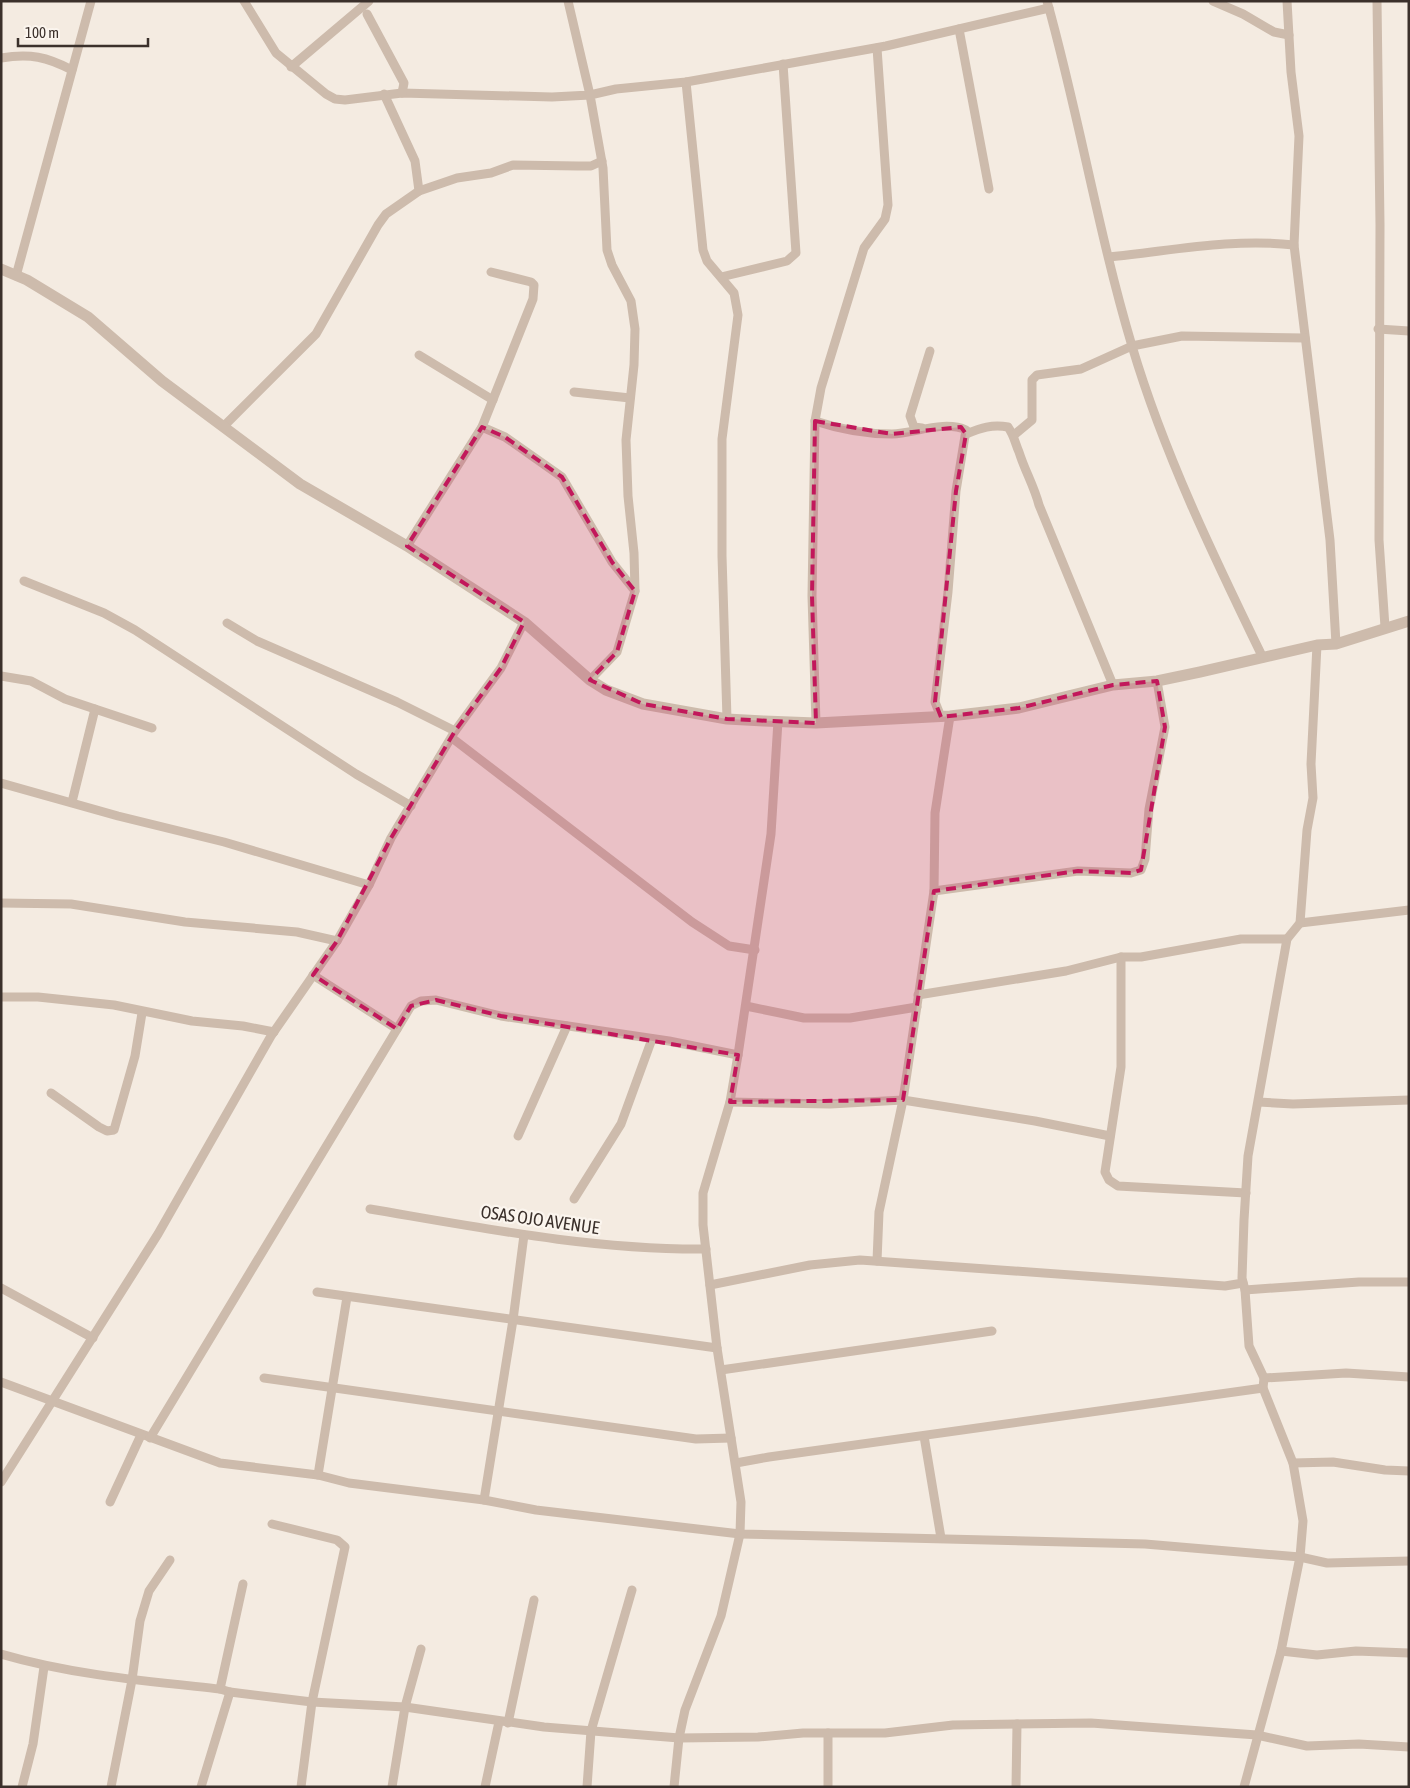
<svg xmlns="http://www.w3.org/2000/svg" width="1410" height="1788" viewBox="0 0 1410 1788" font-family="'Asap Condensed',sans-serif">
<style>
.lines{fill:none;stroke-linecap:round;stroke-linejoin:round}
.minor{stroke:#cdbbac;stroke-width:9}
.tertiary{stroke:#cdbbac;stroke-width:11}
.marked{fill:#c2185b;fill-opacity:0.2;stroke:#c2185b;stroke-width:4;stroke-dasharray:10 6;stroke-linejoin:round}
.labels{text-anchor:middle;stroke-width:4.5;stroke-linejoin:round;paint-order:stroke}
.street-label{font-size:18px;fill:#3b302b;stroke:#fbf5ee}
</style>
<rect width="100%" height="100%" fill="#f4ebe1"/>
<g class="lines">
<g class="minor">
<polyline points="244,1 276,53 326,94 335,99 345,100 402,93 552,97 590,95 568,1"/>
<path d="M 1047,1 C 1079,115 1098,232 1132,346 C 1164,454 1214,557 1263,658"/>
<polyline points="1213,1 1243,14 1274,32 1289,35"/>
<polyline points="1287,1 1291,72 1299,136 1294,245 1330,540 1336,644"/>
<polyline points="1377,1 1380,225 1379,540 1385,627"/>
<polyline points="367,14 404,83 402,93"/>
<polyline points="959,29 989,189"/>
<path d="M 1,58 C 30,53 47,57 72,70"/>
<polyline points="291,67 369,1"/>
<polyline points="686,82 703,250 707,261 734,293 738,315 722,439 722,556 727,719"/>
<polyline points="384,94 415,161 419,191"/>
<path d="M 1109,257 C 1171,251 1231,238 1294,245"/>
<polyline points="16,276 91,1"/>
<polyline points="721,277 787,261 796,253 783,64"/>
<polyline points="1378,329 1409,331"/>
<polyline points="419,355 493,400"/>
<polyline points="574,392 630,398"/>
<path d="M 815,421 C 839,429 868,434 892,434 C 915,433 945,420 966,430 L 956,491 L 948,592 L 935,702 L 941,717"/>
<polyline points="224,426 316,334 378,225 386,214 419,191 457,178 491,173 513,165 578,166 591,166 602,161"/>
<polyline points="482,427 505,437 562,477 612,562 635,591"/>
<polyline points="922,428 914,427 910,416 930,351"/>
<path d="M 966,434 C 981,428 992,424 1008,427 C 1014,435 1015,443 1019,452 C 1025,471 1034,486 1039,505 L 1113,685"/>
<polyline points="1014,435 1032,420 1032,380 1037,375 1081,369 1132,346 1182,336 1305,338"/>
<polyline points="407,546 482,427 533,299 534,285 531,282 491,272"/>
<polyline points="24,581 104,613 135,630 356,774 411,806"/>
<polyline points="227,623 257,641 397,702 455,731"/>
<polyline points="1,676 31,681 65,699 152,728"/>
<polyline points="590,680 617,652 635,591 634,553 628,496 626,440 634,365 635,329 631,301 612,265 607,250 603,168 590,95 616,89 686,82 886,46 1049,8"/>
<polyline points="816,723 812,596 815,421 821,388 864,248 885,219 888,205 877,48"/>
<polyline points="452,738 692,922 729,946 755,950"/>
<polyline points="1,783 118,816 224,842 369,885"/>
<polyline points="72,802 95,709"/>
<polyline points="934,891 1078,871 1131,873 1141,870 1145,859 1149,809 1165,727 1157,681"/>
<polyline points="1,903 71,904 185,922 297,932 337,941"/>
<polyline points="1300,923 1409,910"/>
<polyline points="1121,957 1121,1067 1105,1172 1109,1180 1118,1186 1246,1193"/>
<polyline points="313,975 397,1029"/>
<polyline points="918,995 1066,971 1121,957 1141,957 1241,939 1287,939"/>
<polyline points="1,997 38,997 114,1005 192,1021 243,1026 274,1032"/>
<polyline points="746,1006 804,1018 850,1018 917,1007"/>
<polyline points="51,1093 99,1127 107,1131 114,1130 135,1056 142,1013"/>
<polyline points="730,1102 830,1104 903,1100 1035,1121 1110,1136"/>
<polyline points="1259,1102 1293,1104 1409,1100"/>
<polyline points="518,1136 567,1026"/>
<polyline points="574,1199 621,1124 652,1039"/>
<path d="M 370,1209 C 482,1228 593,1250 706,1249"/>
<polyline points="877,1261 879,1212 903,1100 934,891 935,813 950,716"/>
<polyline points="710,1285 810,1265 860,1260 1225,1286 1243,1283"/>
<polyline points="1,1288 93,1338"/>
<polyline points="1245,1290 1359,1282 1409,1282"/>
<polyline points="317,1292 717,1348"/>
<polyline points="721,1370 992,1331"/>
<polyline points="264,1378 696,1439 731,1438"/>
<polyline points="1264,1378 1346,1373 1409,1377"/>
<polyline points="1,1382 220,1463 318,1475 349,1483 484,1500 536,1510 740,1534 1145,1544 1300,1557 1327,1563 1409,1561"/>
<polyline points="924,1436 941,1538"/>
<polyline points="150,1438 411,1006 421,1001 436,1000 501,1016 669,1041 738,1055"/>
<polyline points="736,1463 769,1457 1263,1388"/>
<polyline points="1293,1463 1333,1462 1385,1470 1409,1471"/>
<polyline points="318,1475 347,1297"/>
<polyline points="1,1482 158,1234 271,1036 337,941 369,885 391,838 455,731 501,668 524,622"/>
<polyline points="484,1500 513,1320 524,1235"/>
<polyline points="110,1502 141,1435"/>
<polyline points="272,1524 337,1540 345,1547 312,1702 301,1787"/>
<polyline points="1281,1651 1317,1655 1356,1651 1409,1653"/>
<path d="M 1,1654 C 73,1675 146,1681 220,1689 L 230,1692 L 312,1702 L 405,1707 L 544,1727 L 679,1738 L 758,1737 L 803,1733 L 885,1733 L 953,1725 L 1091,1723 L 1257,1735 L 1307,1746 L 1359,1744 L 1409,1747"/>
<polyline points="220,1689 243,1584"/>
<polyline points="508,1723 534,1600"/>
<polyline points="22,1787 33,1744 44,1667"/>
<polyline points="111,1787 132,1680 140,1621 149,1591 170,1560"/>
<polyline points="201,1787 230,1692"/>
<polyline points="392,1787 405,1707 421,1649"/>
<polyline points="485,1787 499,1722"/>
<polyline points="587,1787 591,1731 632,1590"/>
<polyline points="674,1787 679,1738 685,1710 721,1616 740,1534 741,1502 717,1348 703,1225 703,1193 730,1102 738,1055 771,834 778,721"/>
<polyline points="828,1787 828,1733"/>
<polyline points="1016,1787 1017,1724"/>
<polyline points="1244,1787 1281,1651 1300,1557 1303,1521 1293,1463 1263,1388 1264,1378 1249,1346 1245,1290 1242,1278 1244,1220 1248,1156 1287,939 1300,923 1307,830 1313,798 1311,764 1317,645"/>
</g>
<polyline class="tertiary" points="1,269 27,280 88,317 162,381 300,484 407,546 524,622 590,680 606,690 643,704 727,719 764,721 816,723 950,716 1019,708 1113,685 1157,681 1200,672 1317,645 1336,644 1409,621"/>
</g>
<path class="marked" d="M 815,421 L 892,434 L 961,427 L 966,434 L 956,491 L 935,702 L 941,717 L 1019,708 L 1113,685 L 1157,681 L 1165,727 L 1141,870 L 1131,873 L 1078,871 L 934,891 L 903,1100 L 730,1102 L 738,1055 L 501,1016 L 436,1000 L 411,1006 L 397,1029 L 313,975 L 337,941 L 391,838 L 455,731 L 501,668 L 524,622 L 407,546 L 482,427 L 505,437 L 562,477 L 612,562 L 635,591 L 617,652 L 590,680 L 643,704 L 727,719 L 816,723 L 812,596 Z"/>
<g class="labels">
<g class="street-label">
<text transform="translate(540 1220) rotate(8)" y="6">OSAS OJO AVENUE</text>
</g>
</g>
<rect width="1410" height="1788" fill="none" stroke="#3b302b" stroke-width="5"/>
<path d="M18 38v8h130v-8" fill="none" stroke="#3b302b" stroke-width="2.5"/>
<text x="25" y="38" font-size="15" fill="#3b302b" stroke="#fbf5ee" stroke-width="4" paint-order="stroke">100 m</text>
</svg>
